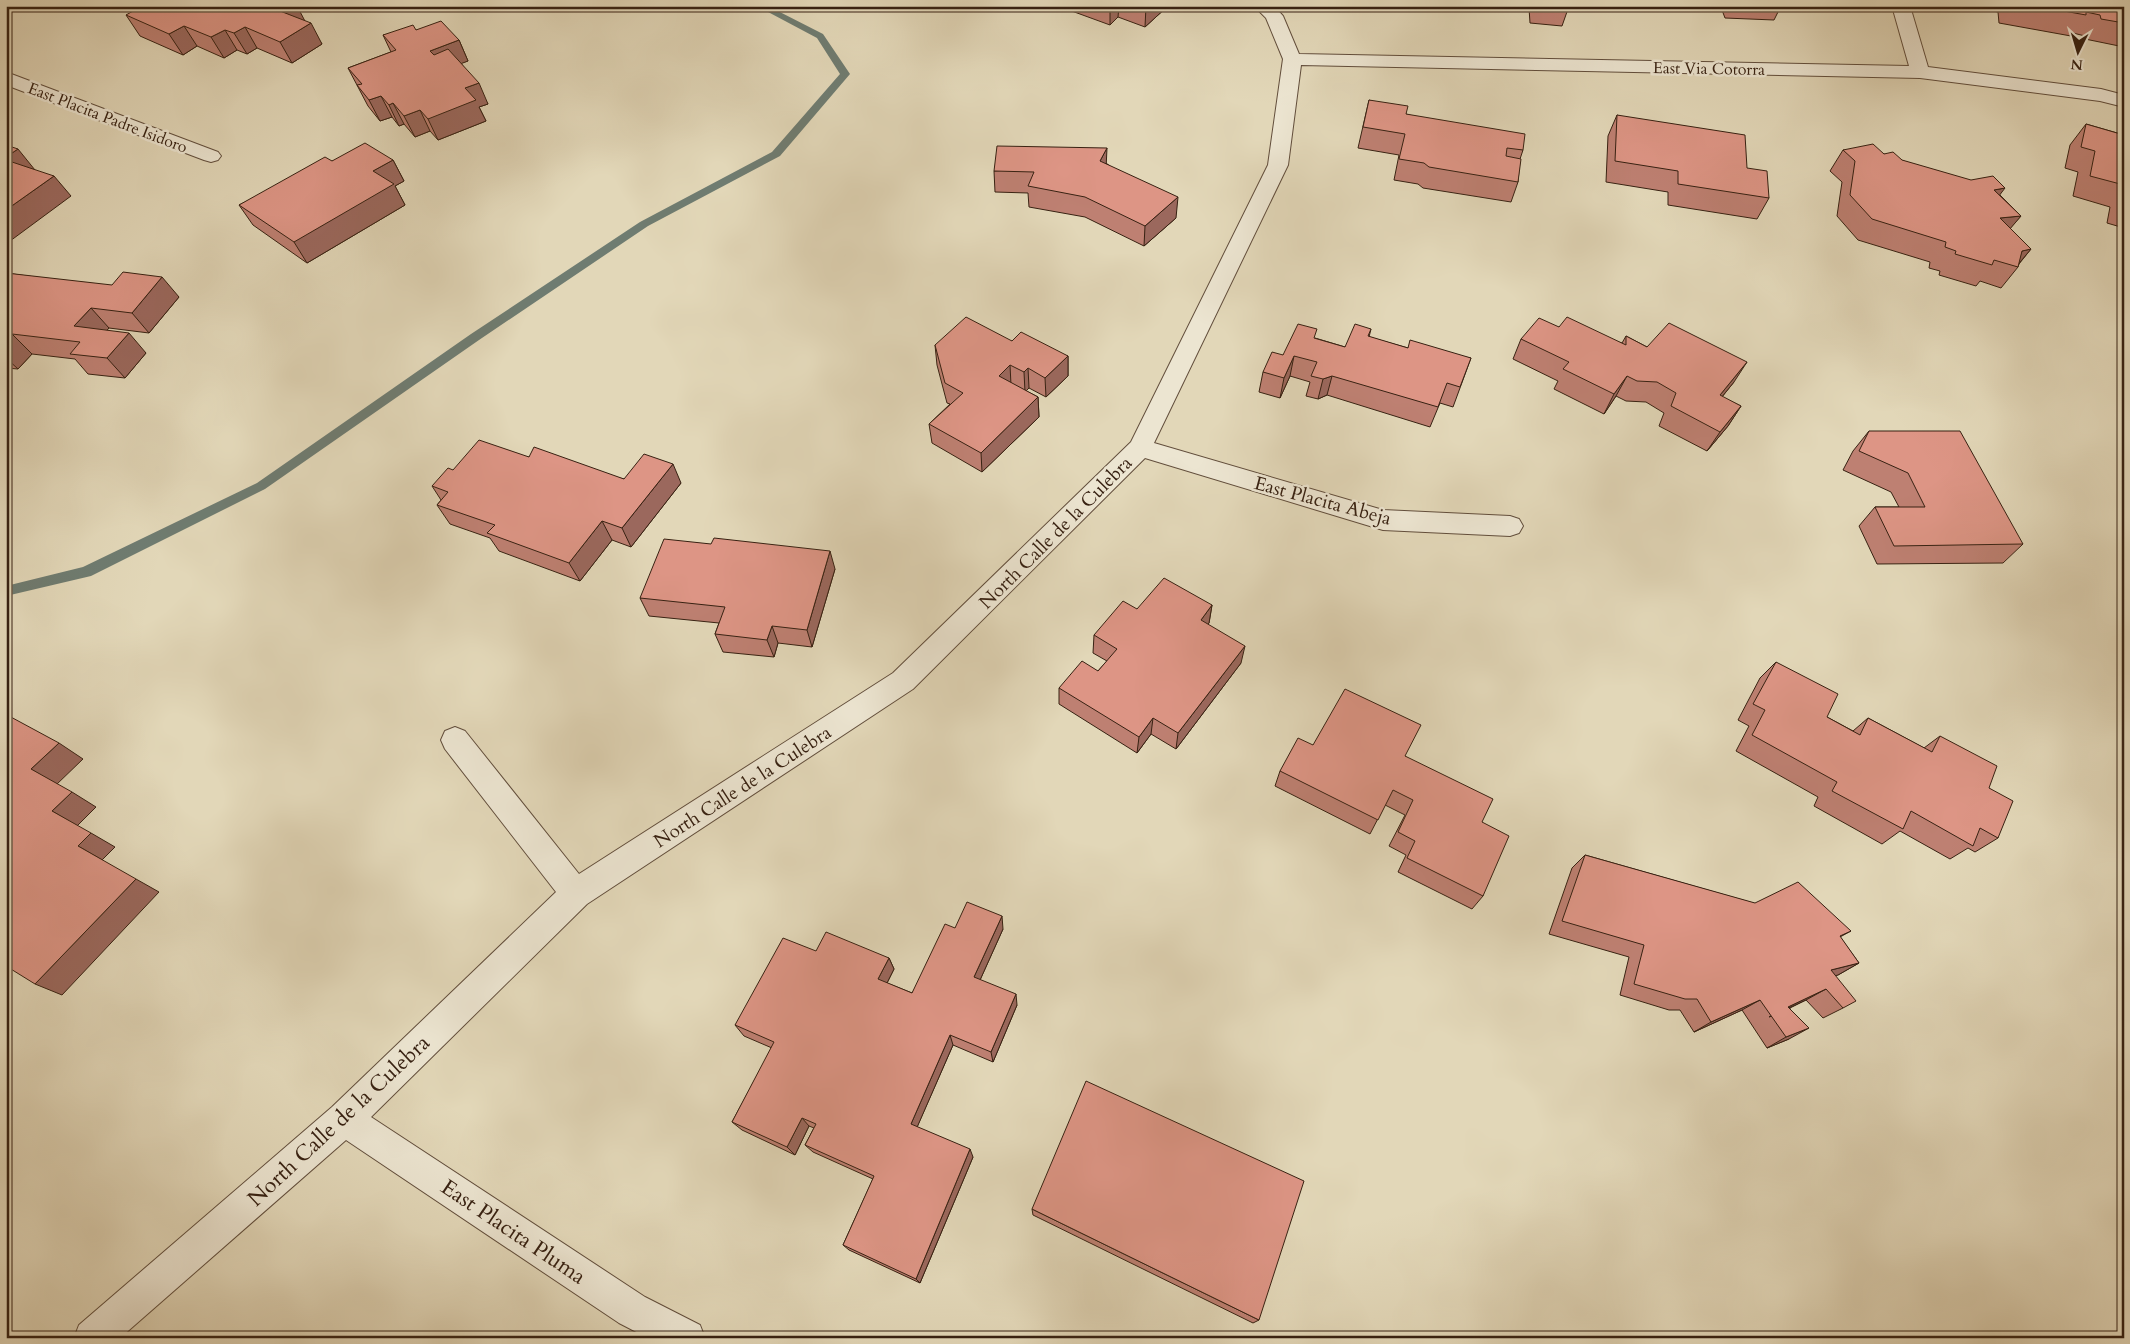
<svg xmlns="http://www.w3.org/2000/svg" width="2130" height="1344" viewBox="0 0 2130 1344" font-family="Cardo,serif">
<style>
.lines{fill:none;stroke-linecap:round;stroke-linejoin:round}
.stream{fill:#6f7c71;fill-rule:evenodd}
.street-casing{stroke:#624e3c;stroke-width:2}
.street{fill:#ece5d1;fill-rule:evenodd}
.wall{fill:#be8072;stroke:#372112}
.shaded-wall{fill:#9b685d;stroke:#372112}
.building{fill:#dd9585;stroke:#372112}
.labels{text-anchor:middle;stroke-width:5;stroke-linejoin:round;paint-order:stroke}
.far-street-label{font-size:16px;fill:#372112;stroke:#ece5d1}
.street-label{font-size:19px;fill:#372112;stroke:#ece5d1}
.near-street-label{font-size:22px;fill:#372112;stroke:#ece5d1}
</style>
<rect width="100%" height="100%" fill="#e2d7b8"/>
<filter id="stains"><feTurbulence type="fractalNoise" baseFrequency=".004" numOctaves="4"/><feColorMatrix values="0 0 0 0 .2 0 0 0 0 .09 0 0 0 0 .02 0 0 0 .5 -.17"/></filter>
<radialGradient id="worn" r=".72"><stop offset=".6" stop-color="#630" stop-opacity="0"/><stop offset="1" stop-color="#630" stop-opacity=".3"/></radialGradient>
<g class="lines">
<polygon class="stream" points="757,6 768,6 823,34 850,74 780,156 648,226 479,340 265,489 91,576 6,596 6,586 83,567 257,483 471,334 640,222 772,152 840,74 817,38"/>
<defs>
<g id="street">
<polygon points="1254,6 1274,6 1283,16 1299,54 1909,66 1892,6 1910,6 1928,67 2101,89 2124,95 2124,107 2100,101 1920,78 1301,65 1288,165 1154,443 1383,510 1510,516 1519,519 1523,526 1519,533 1510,536 1383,530 1145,458 913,689 587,904 371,1117 645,1297 700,1325 705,1338 648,1338 619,1323 346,1140 120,1338 74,1338 79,1325 332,1107 556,892 445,749 441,740 445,731 455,727 465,731 579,874 893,673 1131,442 1268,165 1283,59 1266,18"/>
<polygon points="6,72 218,152 221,156 218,160 211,162 204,160 6,85"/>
</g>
</defs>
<use href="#street" class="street-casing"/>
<use href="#street" class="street"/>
</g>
<g class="wall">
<polygon points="1058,6 1168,6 1145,27 1118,17 1110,25"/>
<polygon points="1512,6 1569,6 1562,26 1530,23 1529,8"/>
<polygon points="1657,6 1781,6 1774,20 1725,18 1722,10 1658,7"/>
<polygon points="1976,6 2124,6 2124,47 2085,39 2085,36 2073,33 2071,36 1999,23 1998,12 1976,8"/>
<polygon points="126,15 305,21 322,44 292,63 257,48 247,54 237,50 224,58 197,46 183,55 140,36"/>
<polygon points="416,30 459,40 468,61 461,63 488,104 479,107 486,121 438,140 430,131 415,137 404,124 399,126 392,117 380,121 368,106 348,68 391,52 383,35"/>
<polygon points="1369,100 1406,114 1523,150 1520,159 1518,182 1511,202 1423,188 1418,184 1394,180 1399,155 1358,148"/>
<polygon points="1617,115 1747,168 1769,198 1757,219 1668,205 1668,192 1606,182 1608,136"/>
<polygon points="2086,124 2124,135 2124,228 2107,223 2110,207 2073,196 2078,172 2065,168 2070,145"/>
<polygon points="1843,150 1884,154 2000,195 2021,216 2010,228 2031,249 2019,264 2018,267 2001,288 1980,281 1976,286 1939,275 1940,271 1929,268 1930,262 1858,240 1837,216 1842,182 1830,171"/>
<polygon points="393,160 404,181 395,186 405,205 307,263 253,225 239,205 332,161"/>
<polygon points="1106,163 1176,218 1144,246 1085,217 1029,207 1028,193 995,192 994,171"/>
<polygon points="6,273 179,297 149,333 109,328 107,330 146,353 125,378 88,374 75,359 32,354 18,369 6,368"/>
<polygon points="1559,327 1622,343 1626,336 1647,347 1734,382 1722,397 1741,406 1728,426 1707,451 1659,426 1664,413 1646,402 1626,401 1616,396 1604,414 1554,389 1558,381 1513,359 1521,339"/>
<polygon points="1371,329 1369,337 1408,348 1471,358 1453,407 1440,403 1430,427 1327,395 1318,399 1306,396 1310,382 1290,376 1280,398 1259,392 1263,372 1283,355 1315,338 1345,347"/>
<polygon points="1012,341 1068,356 1068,376 1046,397 1029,388 1026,391 1038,397 1039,417 982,472 932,443 929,424 950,404 947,403 937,365 935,345"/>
<polygon points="1869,431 2023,544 2003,563 1877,564 1859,526 1875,507 1899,507 1891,492 1843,470 1853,451"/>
<polygon points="529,457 624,479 681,483 631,547 612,540 580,581 499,551 490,538 450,524 437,505 441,500 432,486 453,470"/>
<polygon points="835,569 812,647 778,643 774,657 723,652 715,634 719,623 649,616 640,598"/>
<polygon points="1212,605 1209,623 1208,624 1241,663 1176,749 1151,734 1137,753 1059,704 1059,688 1098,671 1107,661 1093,653 1094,635 1137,609"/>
<polygon points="1776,662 1827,717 1853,731 1868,718 1924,748 1940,736 1989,788 1998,838 1975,852 1968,848 1950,859 1900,831 1882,844 1814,806 1818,797 1736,751 1749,726 1738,720 1760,678"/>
<polygon points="1313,745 1405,756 1482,822 1483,896 1472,909 1398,872 1406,855 1389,846 1405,815 1385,805 1370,834 1275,786 1280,771"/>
<polygon points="1585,855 1851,931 1840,937 1859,963 1838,975 1835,975 1843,1008 1823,1018 1806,1000 1790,1008 1789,1039 1767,1048 1742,1010 1694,1032 1680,1010 1669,1010 1620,995 1629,957 1549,934 1572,868"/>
<polygon points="955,928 1003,929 980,980 1017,1005 993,1062 953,1045 917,1127 973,1157 920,1283 849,1250 843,1245 873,1179 813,1152 805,1145 814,1128 809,1126 795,1155 742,1130 732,1122 772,1048 744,1036 735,1025 816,951 889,958 894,969 887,983 912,993"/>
<polygon points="1032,1209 1259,1320 1253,1323 1033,1215"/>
</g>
<g class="shaded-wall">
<polygon points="289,6 297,6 306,23 280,11"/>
<polygon points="1110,6 1119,6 1118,17 1110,25"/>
<polygon points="1146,6 1168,6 1145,27"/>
<polygon points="311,23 322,44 292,63 280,42"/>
<polygon points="184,26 197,46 183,55 169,34"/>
<polygon points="245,27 257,48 247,54 234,33"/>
<polygon points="225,30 237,50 224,58 211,37"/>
<polygon points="459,40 468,61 439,72 430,51"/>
<polygon points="479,83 488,104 479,107 486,121 438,140 428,119 465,88"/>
<polygon points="381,96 392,117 380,121 369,100"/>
<polygon points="393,103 404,124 399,126 389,105"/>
<polygon points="420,110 430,131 415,137 404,116"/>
<polygon points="1107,148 1106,169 1100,161"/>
<polygon points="18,149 35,170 6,162 6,157"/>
<polygon points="393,160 404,181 395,186 405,205 307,263 294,242 373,171"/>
<polygon points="54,176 71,196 6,244 6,210"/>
<polygon points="2005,188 1989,209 1994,190"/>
<polygon points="1178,197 1176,218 1144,246 1145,226"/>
<polygon points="2021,216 2004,236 2000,218"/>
<polygon points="2031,249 2016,267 2022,251"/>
<polygon points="162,277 179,297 149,333 132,313"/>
<polygon points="91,308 109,328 93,346 74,326"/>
<polygon points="129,333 146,353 125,378 107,358"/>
<polygon points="12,334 32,354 18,369 6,358 6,340"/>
<polygon points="1068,356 1068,376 1046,397 1045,378"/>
<polygon points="1294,356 1290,376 1280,398 1284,378"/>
<polygon points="1747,362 1734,382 1707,415 1720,395"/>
<polygon points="1010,365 1011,385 999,376"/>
<polygon points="1028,368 1029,388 1025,392 1024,372"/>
<polygon points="1332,376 1327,395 1318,399 1323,379"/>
<polygon points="1627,376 1616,396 1604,414 1614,394"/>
<polygon points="1038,397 1039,417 982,472 981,453"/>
<polygon points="1741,406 1728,426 1707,451 1720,432"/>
<polygon points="673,464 681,483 631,547 622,528"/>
<polygon points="602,521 612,540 580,581 569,563"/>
<polygon points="830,551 835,569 812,647 807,630"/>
<polygon points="1212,605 1209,623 1198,638 1201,620"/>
<polygon points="772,626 778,643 774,657 767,640"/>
<polygon points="1245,646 1241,663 1176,749 1178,733"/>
<polygon points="1153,718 1151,734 1137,753 1139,737"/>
<polygon points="59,743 83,759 56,785 31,769"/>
<polygon points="72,792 96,807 77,826 52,811"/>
<polygon points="91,833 115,847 102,860 78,846"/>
<polygon points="136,879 159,892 62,995 35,984"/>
<polygon points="1002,916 1003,929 976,989 974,977"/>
<polygon points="889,958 894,969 883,991 878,979"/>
<polygon points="1859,963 1838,975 1811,982 1831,970"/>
<polygon points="1826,989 1806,1000 1769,1017 1788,1007"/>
<polygon points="1016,994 1017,1005 993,1062 991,1052"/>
<polygon points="1760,1000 1742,1010 1694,1032 1711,1022"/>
<polygon points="1809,1028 1789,1039 1767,1048 1786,1037"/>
<polygon points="950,1035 953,1045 915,1132 911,1124"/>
<polygon points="802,1118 809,1126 795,1155 787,1147"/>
<polygon points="970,1149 973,1157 920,1283 916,1279"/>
</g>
<g class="building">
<polygon points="142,6 289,6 280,11 311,23 280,42 245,27 234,33 225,30 211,37 184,26 169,34 126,15"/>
<polygon points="2036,6 2124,6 2124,23 2101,19 2100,15 2086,12 2086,15"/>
<polygon points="441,21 459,40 430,51 434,55 448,49 479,83 465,88 476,100 428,119 420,110 404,116 393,103 389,105 381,96 369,100 357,85 362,84 348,68 396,50 383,35 413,25 416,30"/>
<polygon points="1369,100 1408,106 1406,114 1525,134 1523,150 1507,148 1506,156 1521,159 1518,182 1429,167 1424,163 1399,159 1405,134 1363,127"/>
<polygon points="1617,115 1745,135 1747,168 1767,171 1769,198 1678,184 1678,171 1615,161"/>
<polygon points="2086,124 2124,135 2124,185 2090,176 2095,151 2081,147"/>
<polygon points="365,143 393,160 373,171 394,184 294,242 239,205 325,157 332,161"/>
<polygon points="1873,144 1884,154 1893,152 1902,160 1971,180 1993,176 2005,188 1994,190 2021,216 2000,218 2031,249 2022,251 2018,267 1994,260 1992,265 1955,254 1956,251 1945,247 1946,242 1872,219 1850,195 1855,161 1843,150"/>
<polygon points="6,145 18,149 6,157"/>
<polygon points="997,146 1107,148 1100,161 1178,197 1145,226 1085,197 1028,186 1034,172 994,171"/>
<polygon points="6,160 54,176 6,210"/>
<polygon points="123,272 162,277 132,313 91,308 74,326 129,333 107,358 70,354 80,342 12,334 6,340 6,273 112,285"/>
<polygon points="966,317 1012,341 1021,332 1068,356 1045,378 1028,368 1024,372 1010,365 999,376 1038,397 981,453 929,424 963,393 945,383 935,345"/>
<polygon points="1567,317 1626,345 1626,336 1647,347 1669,323 1747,362 1720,395 1741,406 1720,432 1671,406 1676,393 1657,382 1637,381 1627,376 1614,394 1563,369 1569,362 1521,339 1539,318 1559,327"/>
<polygon points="1298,324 1317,329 1314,338 1345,347 1355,324 1371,329 1368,336 1408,348 1410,340 1471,358 1460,387 1447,383 1438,407 1332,376 1323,379 1311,376 1317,362 1294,356 1284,378 1263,372 1272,352 1283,355"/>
<polygon points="1869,431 1960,431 2023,544 1894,546 1875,507 1925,507 1908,473 1859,451"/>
<polygon points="479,440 529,457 534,447 624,479 644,454 673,464 622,528 602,521 569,563 487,533 495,525 437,505 448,492 432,486 448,468 453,470"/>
<polygon points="714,538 830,551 807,630 772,626 767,640 715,634 725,607 640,598 664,539 711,544"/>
<polygon points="1164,578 1212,605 1201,620 1245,646 1178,733 1153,718 1139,737 1059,688 1082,661 1098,671 1117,649 1094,635 1123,601 1137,609"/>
<polygon points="1776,662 1838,694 1827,717 1860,735 1868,718 1932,752 1940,736 1997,766 1989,788 2013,801 1998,838 1980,828 1973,846 1911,811 1903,829 1832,791 1837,782 1752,735 1765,710 1753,704"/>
<polygon points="1345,689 1421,725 1405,756 1493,799 1482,822 1509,836 1483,896 1407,858 1415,841 1398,832 1413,800 1393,790 1378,820 1280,771 1298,738 1313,745"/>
<polygon points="9,716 59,743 31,769 72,792 52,811 91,833 78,846 136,879 35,984 6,966 6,719"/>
<polygon points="1585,855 1755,903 1798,882 1851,931 1840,936 1859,963 1831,970 1856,1001 1843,1008 1826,989 1788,1007 1809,1028 1786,1037 1760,1000 1711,1022 1697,999 1685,999 1634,984 1644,945 1562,921"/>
<polygon points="967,902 1002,916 974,977 1016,994 991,1052 950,1035 911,1124 970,1149 916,1279 843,1245 874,1176 805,1145 816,1124 802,1118 787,1147 732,1122 774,1042 735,1025 783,938 816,951 826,932 889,958 878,979 912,993 945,924 955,928"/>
<polygon points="1086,1081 1304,1181 1259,1320 1032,1209"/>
</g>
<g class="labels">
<g class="far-street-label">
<text transform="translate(1709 68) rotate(1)" y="6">East Via Cotorra</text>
<text transform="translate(108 117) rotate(21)" y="6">East Placita Padre Isidoro</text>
</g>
<g class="street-label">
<text transform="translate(1323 500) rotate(15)" y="7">East Placita Abeja</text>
<text transform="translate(1055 532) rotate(-45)" y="7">North Calle de la Culebra</text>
<text transform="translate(742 786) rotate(-33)" y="7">North Calle de la Culebra</text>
</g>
<g class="near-street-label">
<text transform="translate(338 1120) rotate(-43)" y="8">North Calle de la Culebra</text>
<text transform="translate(514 1231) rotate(34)" y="8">East Placita Pluma</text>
</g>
</g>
<rect width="2130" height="1344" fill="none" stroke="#e2d7b8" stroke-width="25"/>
<rect x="8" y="8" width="2115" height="1329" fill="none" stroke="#372112" stroke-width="2.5"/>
<rect x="12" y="12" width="2105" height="1319" fill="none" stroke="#372112"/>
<g transform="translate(2078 52) rotate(185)" stroke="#ece5d1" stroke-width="4" paint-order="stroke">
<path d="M0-4L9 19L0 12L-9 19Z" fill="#372112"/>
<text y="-8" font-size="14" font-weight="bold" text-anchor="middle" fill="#372112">N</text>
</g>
<rect width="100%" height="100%" filter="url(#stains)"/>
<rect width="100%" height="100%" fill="url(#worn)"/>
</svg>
